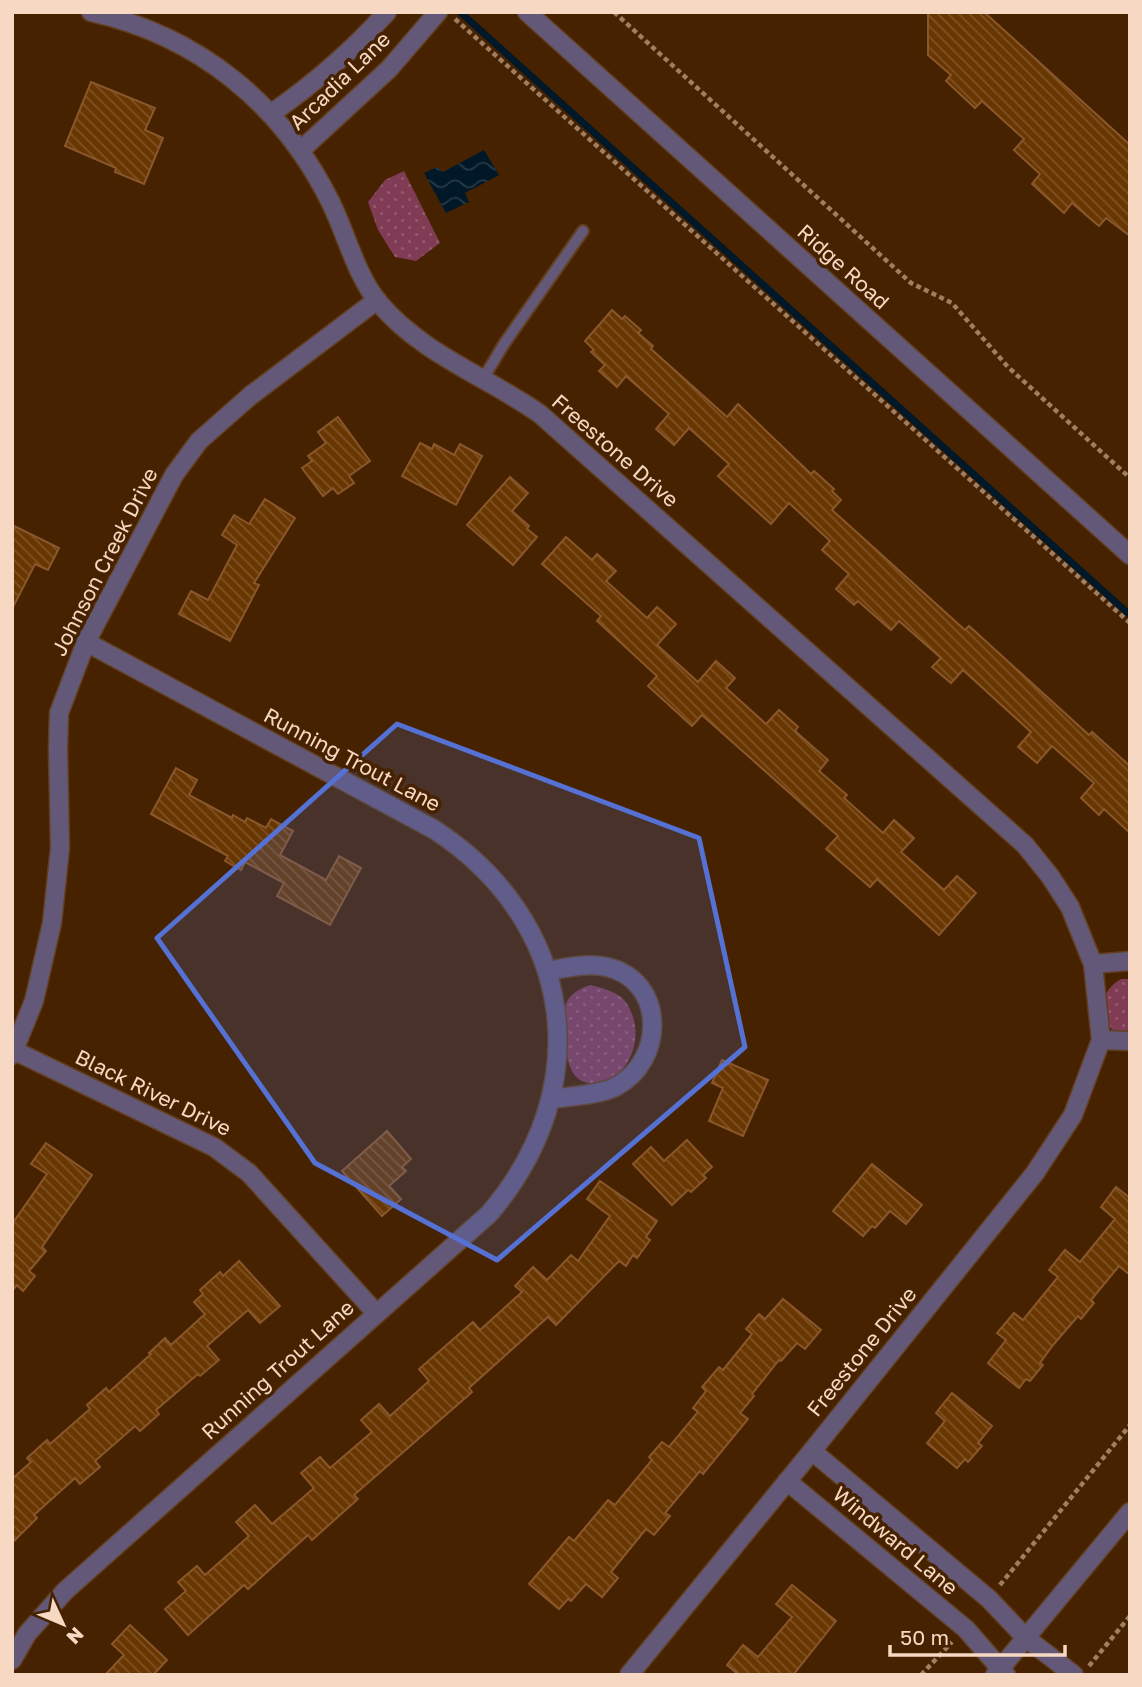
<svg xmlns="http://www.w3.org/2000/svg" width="1142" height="1687" viewBox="0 0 1142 1687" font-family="'Golos Text',sans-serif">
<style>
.green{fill:url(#green-dots)}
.water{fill:url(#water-waves)}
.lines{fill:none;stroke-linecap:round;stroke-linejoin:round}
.stream{stroke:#001828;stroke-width:7}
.building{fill:url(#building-back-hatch);stroke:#89572b;stroke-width:2}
.service-casing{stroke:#623f1f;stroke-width:14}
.minor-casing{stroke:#623f1f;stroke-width:21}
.tertiary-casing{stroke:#623f1f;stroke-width:21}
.path{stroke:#9f7e62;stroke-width:4.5;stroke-dasharray:5 3.5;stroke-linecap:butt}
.service{stroke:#635878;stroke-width:10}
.minor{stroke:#635878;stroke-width:18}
.tertiary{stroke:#635878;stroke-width:18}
.marked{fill:#5471d3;fill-opacity:0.2;stroke:#5471d3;stroke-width:5;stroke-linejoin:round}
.labels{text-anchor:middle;stroke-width:7;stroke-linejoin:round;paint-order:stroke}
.street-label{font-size:21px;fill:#f7d9c3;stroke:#462200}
</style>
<defs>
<pattern id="green-dots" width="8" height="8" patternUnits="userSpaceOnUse" patternTransform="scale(1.75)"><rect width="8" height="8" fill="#803c54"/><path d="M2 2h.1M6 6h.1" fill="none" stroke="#93586b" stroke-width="1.8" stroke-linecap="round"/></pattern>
<pattern id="water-waves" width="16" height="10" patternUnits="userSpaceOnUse" patternTransform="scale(1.75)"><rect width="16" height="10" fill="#001828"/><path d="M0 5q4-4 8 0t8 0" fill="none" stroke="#263946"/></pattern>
<pattern id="building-back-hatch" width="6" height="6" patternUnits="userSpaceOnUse" patternTransform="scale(1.75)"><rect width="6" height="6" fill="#683600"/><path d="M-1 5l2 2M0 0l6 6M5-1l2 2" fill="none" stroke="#7e5224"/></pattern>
</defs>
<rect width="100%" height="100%" fill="#462200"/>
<g class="green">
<polygon points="404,171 440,243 416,261 395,257 378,230 368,202 385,180"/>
<path d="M 1121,979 L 1130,979 L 1130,1035 C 1096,1034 1093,994 1121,979 Z"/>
<path d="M 591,985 C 602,988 618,992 625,1001 C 639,1020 639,1047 625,1066 C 619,1075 610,1081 599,1083 C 566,1088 566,1052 565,1030 C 565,1023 563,1014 565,1008 C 567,995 580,988 591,985 Z"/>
</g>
<polygon class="water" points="484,150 499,175 465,193 469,202 446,213 424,173 437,167 443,172"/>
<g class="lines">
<polyline class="stream" points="460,12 1130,615"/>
</g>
<g class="building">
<polygon points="928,12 984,12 1130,145 1130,236 1106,218 1099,226 1072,203 1064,213 1032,184 1040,174 1014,150 1024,139 982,101 975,108 946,81 951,75 928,55"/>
<polygon points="91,82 155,108 145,130 163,138 144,184 115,172 116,168 65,146"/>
<polygon points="612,310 622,319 625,316 641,330 638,333 653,346 651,349 727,417 738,404 811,474 814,471 834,489 832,491 841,500 832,510 965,630 969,626 1089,735 1092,732 1130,766 1130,833 1104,809 1099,815 1081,798 1094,783 1052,746 1037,763 1018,747 1031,732 963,670 951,683 932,667 941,658 899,621 891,630 858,601 854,605 836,589 849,574 822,550 830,541 789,503 771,524 718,476 729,464 689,428 674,445 656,429 669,414 626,376 617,387 599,371 605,365 591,352 594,350 585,341"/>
<polygon points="338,417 370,461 349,476 354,483 338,494 333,488 323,496 302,468 312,461 308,456 326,443 318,432"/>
<polygon points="420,443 432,449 434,444 454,455 460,444 482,456 456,505 402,476"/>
<polygon points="510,477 528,493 512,511 529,526 527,529 537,537 513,565 467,525"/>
<polygon points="265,499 295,518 254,583 259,585 230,641 179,614 191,591 208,600 237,545 222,535 234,515 249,524"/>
<polygon points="12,525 59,548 48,570 35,564 12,609"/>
<polygon points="566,537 592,560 597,554 616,571 606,581 647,618 657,607 676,624 657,645 698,682 716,661 735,678 726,688 766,724 779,710 798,727 795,731 828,760 819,771 847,795 844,798 883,833 894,820 914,838 901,852 944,890 957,876 976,893 939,935 877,879 870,887 826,849 838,836 702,715 692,726 648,686 657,676 597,621 601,616 542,564"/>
<polygon points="176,768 197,780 189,795 232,818 233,815 245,822 247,818 266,828 271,819 293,831 280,855 326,880 339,856 361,868 330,925 277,896 284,883 245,862 241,870 225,861 228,856 151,814"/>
<polygon points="722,1060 768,1080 743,1136 709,1121 723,1088 712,1083"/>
<polygon points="387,1131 411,1159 402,1167 406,1171 389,1186 401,1199 382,1216 342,1171"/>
<polygon points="687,1140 712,1167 703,1175 706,1178 691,1192 688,1190 672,1205 633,1164 651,1147 664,1161"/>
<polygon points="46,1143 92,1175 42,1247 46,1251 29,1271 35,1276 23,1291 17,1285 12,1291 12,1224 47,1174 31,1164"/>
<polygon points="872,1164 922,1205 906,1224 890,1211 875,1228 872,1226 863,1236 833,1211"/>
<polygon points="600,1181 657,1221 646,1237 650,1240 637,1258 633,1255 626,1266 619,1261 556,1325 548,1317 469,1388 472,1392 354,1495 358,1499 312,1540 308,1535 248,1589 244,1585 188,1635 165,1609 186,1591 178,1582 197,1566 205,1575 249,1536 236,1522 255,1505 272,1524 314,1488 301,1473 320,1457 330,1468 372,1432 361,1420 379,1404 390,1416 429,1381 419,1369 473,1322 480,1330 522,1292 515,1286 533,1267 547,1280 571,1255 578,1261 610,1216 587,1199"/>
<polygon points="1116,1187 1130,1198 1130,1275 1119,1266 1091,1300 1094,1303 1081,1319 1078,1316 1053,1345 1040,1363 1043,1365 1030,1381 1026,1379 1019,1388 988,1363 1006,1340 997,1333 1014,1313 1023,1320 1058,1277 1049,1270 1065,1250 1080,1262 1115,1219 1101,1207"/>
<polygon points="239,1261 280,1306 260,1323 248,1310 207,1346 219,1360 200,1376 198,1374 156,1410 159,1414 140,1431 135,1426 95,1461 100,1467 80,1484 75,1478 34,1515 37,1518 12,1543 12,1479 31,1462 27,1458 47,1440 50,1444 90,1409 87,1405 106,1388 109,1392 151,1354 149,1353 165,1338 171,1345 205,1314 194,1302 203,1294 200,1290 220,1272 223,1276"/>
<polygon points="783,1299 821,1330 805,1349 797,1343 781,1361 779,1360 752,1394 754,1396 740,1413 748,1419 703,1474 700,1471 665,1513 670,1516 654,1535 646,1529 611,1572 618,1578 602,1597 586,1584 571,1601 568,1599 559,1609 529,1584 569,1537 574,1541 608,1500 615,1505 652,1460 649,1457 662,1442 669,1447 698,1412 693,1408 706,1391 702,1387 719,1367 723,1370 752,1334 746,1329 759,1314 765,1319"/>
<polygon points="952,1393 992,1426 978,1443 982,1446 968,1462 965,1459 957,1468 927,1443 945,1421 936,1413"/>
<polygon points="792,1585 836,1621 793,1675 739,1675 727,1665 743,1645 758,1657 792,1617 776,1604"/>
<polygon points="130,1625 167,1660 153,1675 105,1675 124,1655 112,1644"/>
</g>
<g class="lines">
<defs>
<polyline id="service" points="483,379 504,344 583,231"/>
<g id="minor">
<path d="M 91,12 C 199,36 282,104 331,203 C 347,236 356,275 379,303 C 422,354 486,376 540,414 L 1025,845 L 1050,876 L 1070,907 L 1093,964 L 1101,1040 L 1073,1115 L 1035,1173 L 812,1451 L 629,1675"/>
<path d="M 272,113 C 315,83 352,51 387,12"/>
<polyline points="301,150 389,69 438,12"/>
<polyline points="1093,964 1130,961"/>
<path d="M 549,971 C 568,967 588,963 607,967 C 667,981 665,1062 615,1087 C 599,1095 570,1096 552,1099"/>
<polyline points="1101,1040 1130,1041"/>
<polyline points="15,1051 214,1147 249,1173 376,1313"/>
<polyline points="12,1055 34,1001 52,923 60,848 58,749 59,713 86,642 174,475 199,441 250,396 377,300"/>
<polyline points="812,1451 989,1599 1026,1638 1074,1675"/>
<polyline points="787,1481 966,1629 1006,1675"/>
<path d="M 12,1660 L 27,1634 L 65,1591 L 489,1214 C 598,1087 575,922 435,830 L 86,642"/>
</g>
<g id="tertiary">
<polyline points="527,12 1130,555"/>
<polyline points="995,1675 1130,1512"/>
</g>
</defs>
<use href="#service" class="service-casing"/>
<use href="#minor" class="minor-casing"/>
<use href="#tertiary" class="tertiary-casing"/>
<g class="path">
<polyline points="614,12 911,283 952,303 1008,367 1130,478"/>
<polyline points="455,19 1130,623"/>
<polyline points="1000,1585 1130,1425"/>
<polyline points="1089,1666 1130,1616"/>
<polyline points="921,1675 952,1642"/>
</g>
<use href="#service" class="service"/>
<use href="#minor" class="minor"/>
<use href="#tertiary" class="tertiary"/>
</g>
<path class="marked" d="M 397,724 L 699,838 L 745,1047 L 497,1260 L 315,1163 L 157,938 Z"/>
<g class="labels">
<g class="street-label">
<text transform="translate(340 81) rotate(-44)" y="7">Arcadia Lane</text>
<text transform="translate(843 267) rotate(42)" y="7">Ridge Road</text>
<text transform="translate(615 451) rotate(41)" y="7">Freestone Drive</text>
<text transform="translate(105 562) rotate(-63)" y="7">Johnson Creek Drive</text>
<text transform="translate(352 760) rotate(28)" y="7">Running Trout Lane</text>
<text transform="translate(153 1093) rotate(26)" y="7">Black River Drive</text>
<text transform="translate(862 1352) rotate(-51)" y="7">Freestone Drive</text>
<text transform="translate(278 1370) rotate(-42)" y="7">Running Trout Lane</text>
<text transform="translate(895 1541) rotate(40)" y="7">Windward Lane</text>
</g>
</g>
<rect width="1142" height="1687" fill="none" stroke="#f7d9c3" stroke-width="28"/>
<g transform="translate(63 1624) rotate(134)" stroke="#462200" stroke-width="5" paint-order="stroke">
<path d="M0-5L12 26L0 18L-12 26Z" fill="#f7d9c3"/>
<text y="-10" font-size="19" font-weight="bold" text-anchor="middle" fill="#f7d9c3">N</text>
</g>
<path d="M890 1645v10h175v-10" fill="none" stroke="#f7d9c3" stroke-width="3.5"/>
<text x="900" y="1645" font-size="21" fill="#f7d9c3" stroke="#462200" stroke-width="5" paint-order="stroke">50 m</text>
</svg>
